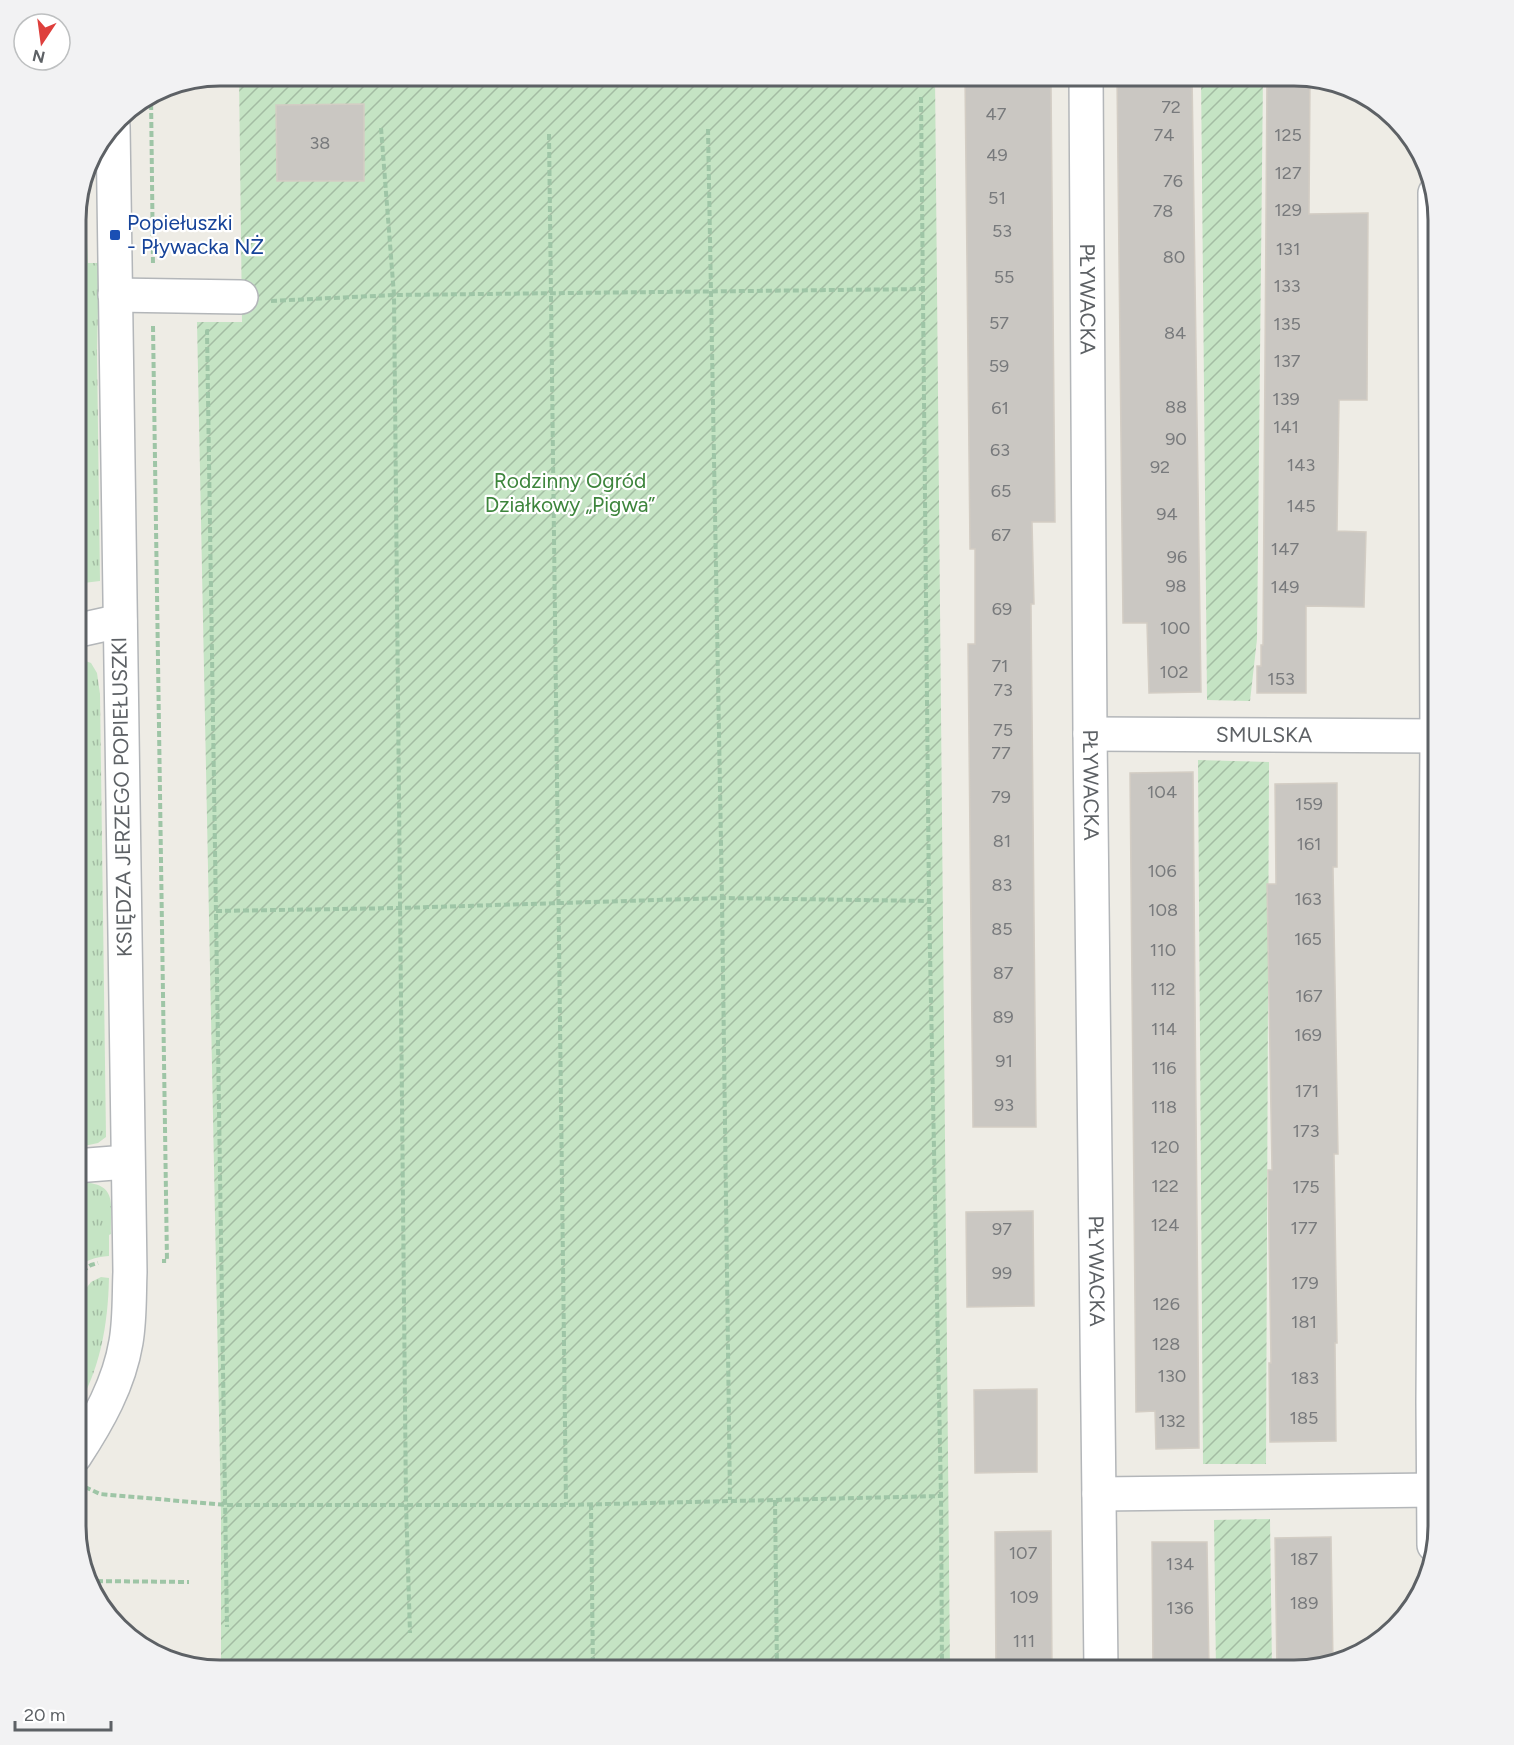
<svg xmlns="http://www.w3.org/2000/svg" width="1514" height="1745" viewBox="0 0 1514 1745" font-family="Figtree,sans-serif">
<style>
.grass{fill:url(#grass-tufts)}
.garden{fill:url(#garden-furrows)}
.building{fill:#cac7c2;stroke:#d3cdc4;stroke-width:1.5}
.lines{fill:none;stroke-linecap:round;stroke-linejoin:round}
.minor-casing{stroke:#b3b6b9;stroke-width:36}
.path{stroke:#9ec5a6;stroke-width:4;stroke-dasharray:6 3;stroke-linecap:butt}
.minor{stroke:#fff;stroke-width:33}
.transit-dot{fill:#1a4fb4;stroke:#fff;stroke-width:2}
.labels{text-anchor:middle;stroke-width:4.5;stroke-linejoin:round;paint-order:stroke}
.number-label{font-size:18px;fill:#787a7c}
.transit-label{font-size:21px;fill:#164399;stroke:#fff;text-anchor:start}
.street-label{font-size:21px;fill:#5d6165;stroke:#fff}
.park-label{font-size:21px;fill:#3d853c;stroke:#fff}
.rim{fill:none;stroke:#5d6165;stroke-width:3}
</style>
<defs>
<pattern id="grass-tufts" width="24" height="20" patternUnits="userSpaceOnUse" patternTransform="scale(1.5)"><rect width="24" height="20" fill="#c5e4c4"/><path d="M3 7l-1-3M5 7V3M7 7l1-3M15 17l-1-3M17 17v-4M19 17l1-3" fill="none" stroke="#a3bca3"/></pattern>
<pattern id="garden-furrows" width="10" height="10" patternUnits="userSpaceOnUse" patternTransform="scale(1.5)"><rect width="10" height="10" fill="#c5e4c4"/><path d="M-1 1l2-2M0 10L10 0M9 11l2-2" fill="none" stroke="#a3bca3"/></pattern>
</defs>
<rect width="100%" height="100%" fill="#eeece5"/>
<g class="grass">
<polygon points="80,193 80,196 86,196 86,220 76,220 77,243 87,243 88,263 99,263 97,351 100,581 75,584 75,210"/>
<polygon points="75,657 91,663 97,673 100,694 106,1137 98,1143 75,1148"/>
<path d="M 75,1182 C 118,1182 111,1200 111,1234 L 109,1235 L 109,1256 C 95,1257 85,1260 75,1270 Z"/>
<path d="M 101,1277 L 109,1278 C 108,1325 100,1371 75,1411 L 75,1303 L 91,1282 Z"/>
</g>
<g class="garden">
<polygon points="239,75 935,75 950,1670 221,1670 221,1514 197,322 242,322"/>
<polygon points="1201,75 1263,75 1257,639 1250,701 1207,700"/>
<polygon points="1198,760 1269,762 1266,1464 1203,1464"/>
<polygon points="1270,1519 1272,1670 1216,1670 1214,1520"/>
</g>
<g class="building">
<polygon points="965,75 1027,75 1027,85 1051,85 1055,522 1032,522 1034,604 1031,604 1036,1127 973,1127 968,644 975,644 975,549 970,549"/>
<polygon points="1117,75 1192,75 1201,692 1149,693 1147,623 1123,623"/>
<polygon points="1267,75 1303,75 1310,77 1309,214 1368,213 1367,400 1339,400 1337,531 1366,532 1364,607 1306,606 1306,693 1257,693 1257,666 1261,666 1261,645 1263,645"/>
<polygon points="364,104 364,181 277,181 276,105"/>
<polygon points="1193,772 1199,1448 1156,1449 1155,1411 1136,1412 1130,773"/>
<polygon points="1337,783 1337,867 1333,867 1338,1154 1334,1154 1337,1343 1335,1343 1336,1441 1270,1442 1269,1363 1271,1363 1268,1170 1272,1170 1267,884 1276,884 1275,784"/>
<polygon points="1033,1211 1034,1306 967,1307 966,1212"/>
<polygon points="1037,1389 1037,1472 975,1473 974,1390"/>
<polygon points="1051,1531 1052,1670 996,1670 995,1532"/>
<polygon points="1331,1537 1333,1664 1295,1670 1277,1670 1275,1538"/>
<polygon points="1152,1542 1207,1542 1209,1670 1153,1670"/>
</g>
<g class="lines">
<defs>
<g id="minor">
<path id="s1" d="M 1086,75 L 1090,734 L 1101,1670"/>
<polyline points="115,295 241,297"/>
<polyline points="75,631 120,621"/>
<path id="s2" d="M 1090,734 L 1439,736"/>
<polyline points="75,1166 127,1162"/>
<path d="M 75,1456 C 98,1421 119,1384 126,1342 C 130,1319 129,1295 130,1272 L 113,126"/>
<polyline points="1099,1494 1434,1490"/>
<polyline points="1434,1545 1433,1402 1437,736 1435,193"/>
</g>
</defs>
<use href="#minor" class="minor-casing"/>
<g class="path">
<polyline points="151,95 153,265"/>
<polyline points="921,97 929,901 941,1496 942,1670"/>
<polyline points="381,128 394,295 406,1504 410,1633"/>
<polyline points="708,129 722,898 730,1500"/>
<polyline points="549,134 566,1505"/>
<polyline points="271,301 394,295 924,289"/>
<polyline points="153,326 167,1261 162,1261"/>
<polyline points="75,331 85,332"/>
<polyline points="209,331 207,331 227,1627"/>
<polyline points="75,589 86,588"/>
<polyline points="216,911 400,908 722,898 929,901"/>
<polyline points="75,1277 91,1265 98,1263"/>
<polyline points="85,1487 100,1494 226,1505 566,1505 941,1496"/>
<polyline points="775,1500 777,1670"/>
<polyline points="591,1504 593,1670"/>
<polyline points="88,1581 189,1582"/>
</g>
<use href="#minor" class="minor"/>
</g>
<rect class="transit-dot" x="109" y="229" width="12" height="12" rx="3"/>
<g class="labels">
<g class="number-label">
<text x="1171" y="113">72</text>
<text x="996" y="120">47</text>
<text x="1164" y="141">74</text>
<text x="1288" y="141">125</text>
<text x="320" y="149">38</text>
<text x="997" y="161">49</text>
<text x="1288" y="179">127</text>
<text x="1173" y="187">76</text>
<text x="997" y="204">51</text>
<text x="1288" y="216">129</text>
<text x="1163" y="217">78</text>
<text x="1002" y="237">53</text>
<text x="1288" y="255">131</text>
<text x="1174" y="263">80</text>
<text x="1004" y="283">55</text>
<text x="1287" y="292">133</text>
<text x="999" y="329">57</text>
<text x="1287" y="330">135</text>
<text x="1175" y="339">84</text>
<text x="1287" y="367">137</text>
<text x="999" y="372">59</text>
<text x="1286" y="405">139</text>
<text x="1176" y="413">88</text>
<text x="1000" y="414">61</text>
<text x="1286" y="433">141</text>
<text x="1176" y="445">90</text>
<text x="1000" y="456">63</text>
<text x="1301" y="471">143</text>
<text x="1160" y="473">92</text>
<text x="1001" y="497">65</text>
<text x="1301" y="512">145</text>
<text x="1167" y="520">94</text>
<text x="1001" y="541">67</text>
<text x="1285" y="555">147</text>
<text x="1177" y="563">96</text>
<text x="1176" y="592">98</text>
<text x="1285" y="593">149</text>
<text x="1002" y="615">69</text>
<text x="1175" y="634">100</text>
<text x="1000" y="672">71</text>
<text x="1174" y="678">102</text>
<text x="1281" y="685">153</text>
<text x="1003" y="696">73</text>
<text x="1003" y="736">75</text>
<text x="1001" y="759">77</text>
<text x="1162" y="798">104</text>
<text x="1001" y="803">79</text>
<text x="1309" y="810">159</text>
<text x="1002" y="847">81</text>
<text x="1309" y="850">161</text>
<text x="1162" y="877">106</text>
<text x="1002" y="891">83</text>
<text x="1308" y="905">163</text>
<text x="1163" y="916">108</text>
<text x="1002" y="935">85</text>
<text x="1308" y="945">165</text>
<text x="1163" y="956">110</text>
<text x="1003" y="979">87</text>
<text x="1163" y="995">112</text>
<text x="1309" y="1002">167</text>
<text x="1003" y="1023">89</text>
<text x="1164" y="1035">114</text>
<text x="1308" y="1041">169</text>
<text x="1004" y="1067">91</text>
<text x="1164" y="1074">116</text>
<text x="1307" y="1097">171</text>
<text x="1004" y="1111">93</text>
<text x="1164" y="1113">118</text>
<text x="1306" y="1137">173</text>
<text x="1165" y="1153">120</text>
<text x="1165" y="1192">122</text>
<text x="1306" y="1193">175</text>
<text x="1165" y="1231">124</text>
<text x="1304" y="1234">177</text>
<text x="1002" y="1235">97</text>
<text x="1002" y="1279">99</text>
<text x="1305" y="1289">179</text>
<text x="1166" y="1310">126</text>
<text x="1304" y="1328">181</text>
<text x="1166" y="1350">128</text>
<text x="1172" y="1382">130</text>
<text x="1305" y="1384">183</text>
<text x="1304" y="1424">185</text>
<text x="1172" y="1427">132</text>
<text x="1023" y="1559">107</text>
<text x="1304" y="1565">187</text>
<text x="1180" y="1570">134</text>
<text x="1024" y="1603">109</text>
<text x="1304" y="1609">189</text>
<text x="1180" y="1614">136</text>
<text x="1024" y="1647">111</text>
</g>
<g class="transit-label">
<text x="127" y="230">Popiełuszki<tspan x="127" dy="24">- Pływacka NŻ</tspan></text>
</g>
<g class="street-label">
<text dy="7" stroke="none"><textPath href="#s1" startOffset="224">PŁYWACKA</textPath></text>
<text dy="7" stroke="none"><textPath href="#s2" startOffset="174">SMULSKA</textPath></text>
<text dy="7" stroke="none"><textPath href="#s1" startOffset="710">PŁYWACKA</textPath></text>
<text transform="translate(122 797) rotate(-91)" y="7">KSIĘDZA JERZEGO POPIEŁUSZKI</text>
<text dy="7" stroke="none"><textPath href="#s1" startOffset="1196">PŁYWACKA</textPath></text>
</g>
<g class="park-label">
<text x="570" y="488">Rodzinny Ogród<tspan x="570" dy="24">Działkowy „Pigwa”</tspan></text>
</g>
</g>
<path d="M0 0H1514V1745H0ZM220 86H1294A134 134 0 0 1 1428 220V1526A134 134 0 0 1 1294 1660H220A134 134 0 0 1 86 1526V220A134 134 0 0 1 220 86Z" fill="#f2f2f3" fill-rule="evenodd"/>
<path class="rim" d="M220 86H1294A134 134 0 0 1 1428 220V1526A134 134 0 0 1 1294 1660H220A134 134 0 0 1 86 1526V220A134 134 0 0 1 220 86Z"/>
<g transform="translate(42 42) rotate(193)"><circle r="28" fill="#ffffff" stroke="#bec0c1" stroke-width="1.5"/>
<path d="M0-4.5L10 22L0 15L-10 22Z" fill="#de3f3c"/>
<text y="-9" font-size="16" font-weight="bold" text-anchor="middle" fill="#5d6165">N</text>
</g>
<path d="M15 1721v9h96v-9" fill="none" stroke="#5d6165" stroke-width="3"/>
<text x="24" y="1721" font-size="18" fill="#5d6165" stroke="#ffffff" stroke-width="4.5" paint-order="stroke">20 m</text>
</svg>
